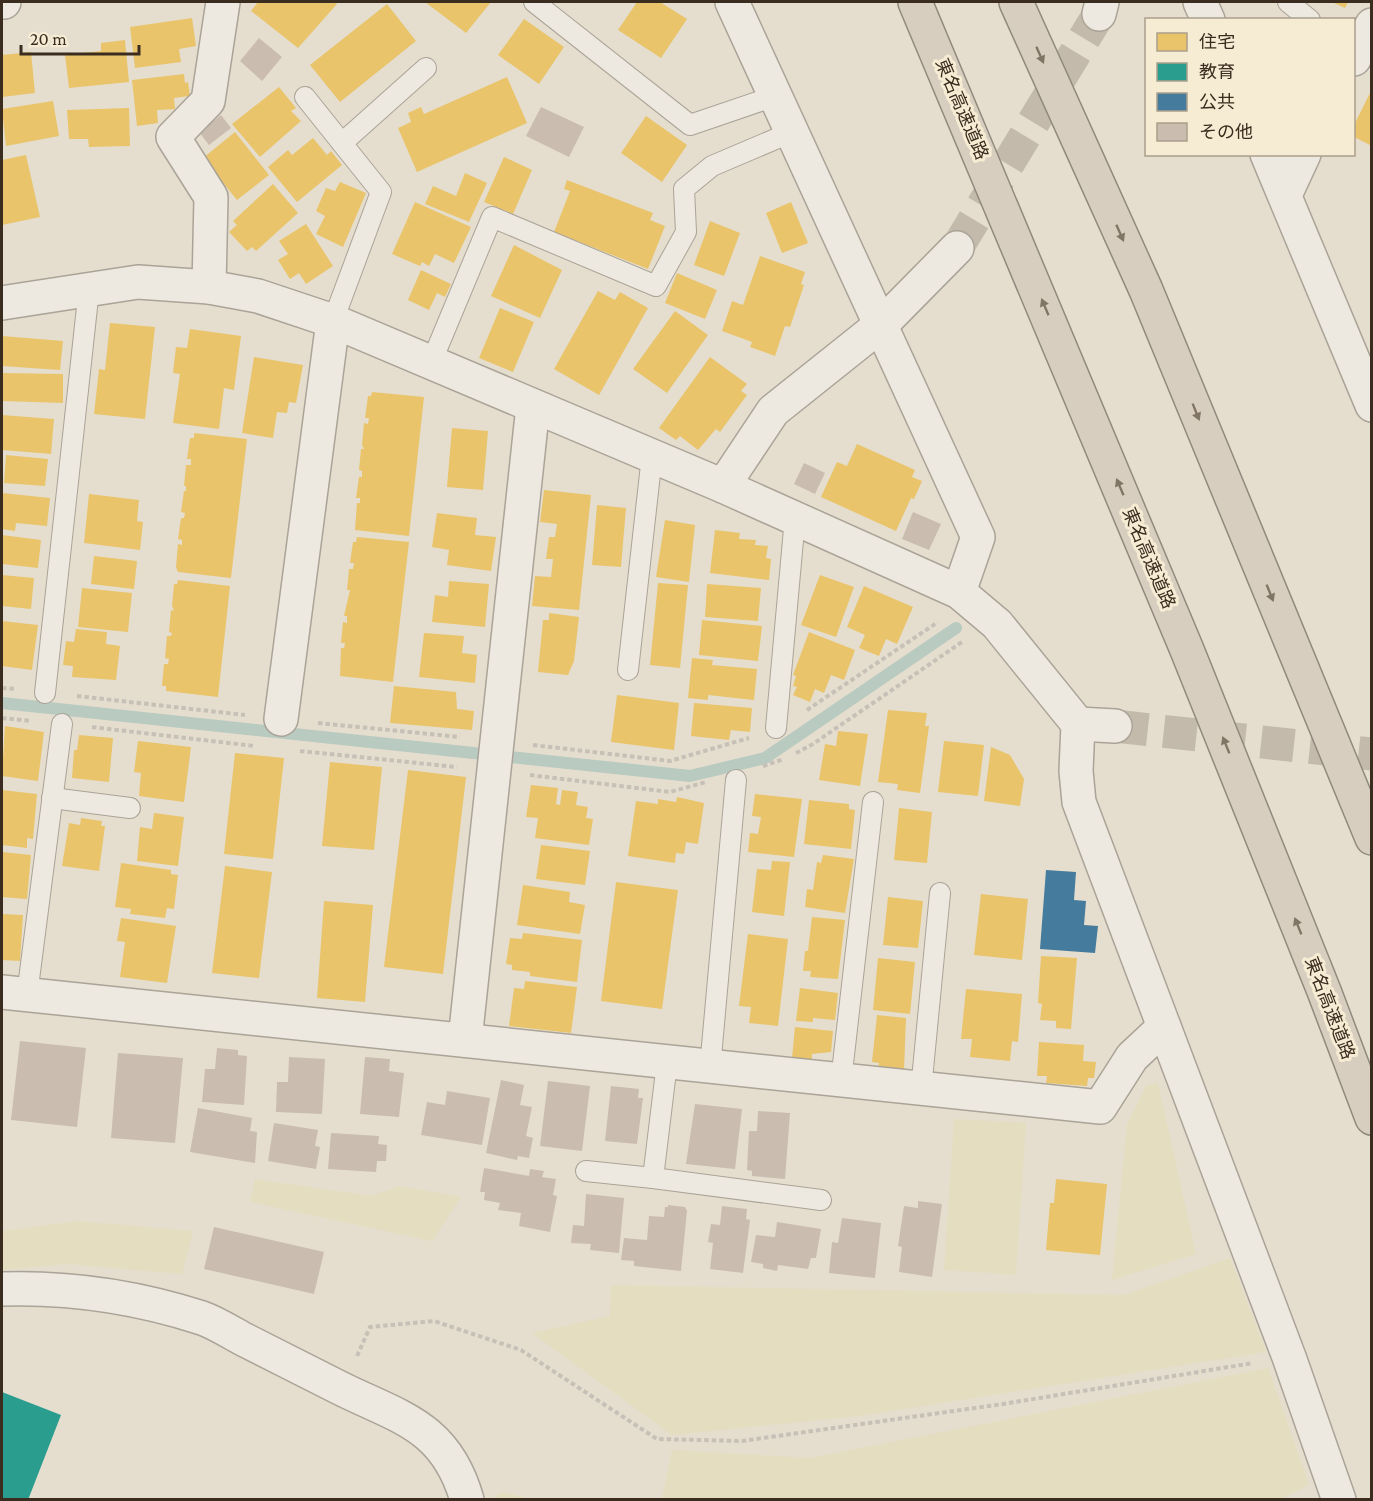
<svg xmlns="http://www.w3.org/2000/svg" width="1373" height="1501" viewBox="0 0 1373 1501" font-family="'Crimson Pro','Noto Sans JP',serif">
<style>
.farmland{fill:#e5ddbf}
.homes{fill:#e9c46a}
.schools{fill:#2a9d8f}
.public{fill:#457b9d}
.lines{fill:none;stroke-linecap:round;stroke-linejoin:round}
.stream{stroke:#b9cac0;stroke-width:12}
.building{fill:#cabcaf}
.street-tunnel{stroke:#c3baab;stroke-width:33;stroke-dasharray:33 16;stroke-linecap:butt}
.lane-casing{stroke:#aaa397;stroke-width:22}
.street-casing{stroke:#aaa397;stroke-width:36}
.highway-casing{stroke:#90897e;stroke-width:36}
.path{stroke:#c6c0b7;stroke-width:4;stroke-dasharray:4.5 3;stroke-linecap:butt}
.lane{stroke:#ede9e0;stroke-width:20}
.street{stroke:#ede9e0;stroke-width:33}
.highway{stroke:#d8cebf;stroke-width:33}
.oneway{fill:#817566}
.labels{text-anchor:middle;stroke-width:6;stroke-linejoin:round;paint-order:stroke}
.street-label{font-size:18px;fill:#3a2c1e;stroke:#f6ecd4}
</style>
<rect width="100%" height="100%" fill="#e5dece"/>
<g class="farmland">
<polygon points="1158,1083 1196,1254 1112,1280 1127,1124 1146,1086"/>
<polygon points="954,1119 1026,1123 1016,1275 944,1270"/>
<polygon points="255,1179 372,1196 399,1186 461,1197 432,1241 250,1202"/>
<polygon points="77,1221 193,1231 182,1274 67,1264 2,1270 2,1231"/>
<polygon points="1230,1258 1266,1352 860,1416 672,1435 532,1333 610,1316 611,1285 1124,1295"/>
<polygon points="1268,1368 1309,1484 1282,1499 662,1499 672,1450 810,1458"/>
<polygon points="502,1492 532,1499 492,1499"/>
</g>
<g class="homes">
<polygon points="258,2 335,2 337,4 298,48 251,11"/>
<polygon points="425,2 491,2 466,33"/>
<polygon points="637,2 660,2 687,19 661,58 618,30"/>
<polygon points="1332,2 1348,2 1345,8"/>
<polygon points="387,4 416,41 340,102 310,65"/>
<polygon points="192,18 196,46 179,49 181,62 135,68 130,27"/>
<polygon points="524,19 564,47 539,84 498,55"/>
<polygon points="125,40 129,82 69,88 65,55 101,51 101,43"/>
<polygon points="31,52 35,93 2,97 2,55"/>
<polygon points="184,74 185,83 188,82 190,96 174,98 175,109 157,110 158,123 137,126 132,80"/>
<polygon points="507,77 527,123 417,172 398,128 411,122 408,113 421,107 424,114"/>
<polygon points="279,87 296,108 291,111 301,121 260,157 232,124"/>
<polygon points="1372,89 1372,146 1354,137 1354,125"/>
<polygon points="53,101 59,136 6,146 2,109"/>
<polygon points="129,108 130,146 89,147 88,139 69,139 67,110"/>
<polygon points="646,116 687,145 662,182 621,153"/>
<polygon points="235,132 269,175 237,200 203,158"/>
<polygon points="313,138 327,155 331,151 342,165 297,202 268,167 288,150 292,155"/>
<polygon points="26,155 40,217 2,225 2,160"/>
<polygon points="504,157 532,170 513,214 484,202"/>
<polygon points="465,173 487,183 469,222 425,204 433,186 456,196"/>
<polygon points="567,180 653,213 650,220 665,226 648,269 554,232 570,191 564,189"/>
<polygon points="340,182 366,193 343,247 316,234 325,216 316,211 326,188 335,191"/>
<polygon points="273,184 298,213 256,251 252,247 247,251 229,232 237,225 233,221"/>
<polygon points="415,202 471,227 454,263 435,254 429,266 422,262 420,266 392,254"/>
<polygon points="791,202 808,243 782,253 766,213"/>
<polygon points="710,221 740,233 724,276 694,265"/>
<polygon points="306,224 333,266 306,284 299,273 290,279 278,260 288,254 279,241"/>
<polygon points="514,245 562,270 540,318 491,296"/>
<polygon points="760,256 805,272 801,284 804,285 790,327 785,326 775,356 750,347 752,342 722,331 732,301 743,305"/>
<polygon points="421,270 451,284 445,297 437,293 429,310 408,300"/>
<polygon points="677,273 717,290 705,319 665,303"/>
<polygon points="598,291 615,300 620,292 648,308 599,395 554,369"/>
<polygon points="500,308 534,322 513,372 479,358"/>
<polygon points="675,311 708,335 667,393 633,369"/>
<polygon points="110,323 155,327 145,419 94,414 99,369 105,370"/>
<polygon points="190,329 241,336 234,390 224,388 219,429 173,423 180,374 173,373 176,347 187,348"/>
<polygon points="2,336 63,341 60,370 2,366"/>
<polygon points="254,357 303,365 296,403 289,402 287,413 277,412 273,438 242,433"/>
<polygon points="710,357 747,384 741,391 747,395 720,432 716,429 698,450 680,436 676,440 659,428"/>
<polygon points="2,373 63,374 63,403 2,401"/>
<polygon points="372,392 424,397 409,536 355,530 357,503 360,503 360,498 356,498 359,477 362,477 362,471 359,470 361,449 364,449 362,445 364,423 368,424 369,418 365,418 368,396 371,396"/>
<polygon points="2,415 54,419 51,454 2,450"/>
<polygon points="452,428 488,431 483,490 447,487"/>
<polygon points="194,433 247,439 231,578 178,572 176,567 178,544 182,545 182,540 178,539 181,518 184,518 185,513 181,512 184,491 186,491 186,486 184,486 186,465 191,465 191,459 187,459 190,438 194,438"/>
<polygon points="857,444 915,470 912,477 922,481 914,499 911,498 896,531 821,497 837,462 847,466"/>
<polygon points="6,455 48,459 45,486 4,483"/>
<polygon points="544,490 591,495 579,610 532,606 535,576 551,577 553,559 546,559 549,537 555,537 557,524 540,522"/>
<polygon points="2,493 50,498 47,526 16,523 15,531 2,529"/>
<polygon points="89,494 139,500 137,521 143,522 140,550 84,543"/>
<polygon points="597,505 626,508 621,567 592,565"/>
<polygon points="437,513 477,518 475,535 496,537 491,571 447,565 449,550 432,547"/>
<polygon points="665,520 695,525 689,582 656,577"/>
<polygon points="715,530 740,533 739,539 756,540 755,545 768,546 766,558 771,559 769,580 710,573"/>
<polygon points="2,535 41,540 38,568 2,564"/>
<polygon points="357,537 409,542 393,682 340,676 341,648 344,648 345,643 341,643 343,622 347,623 347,616 344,616 350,590 347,590 349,569 353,569 354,563 350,563 353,542 356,542"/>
<polygon points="94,556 137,561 134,589 91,584"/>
<polygon points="2,575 34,578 31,609 2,606"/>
<polygon points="820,575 854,587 836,637 801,625"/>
<polygon points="178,580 230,586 218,697 166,691 166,686 162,686 164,664 168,664 169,659 165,658 167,636 171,636 172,633 169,632 171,610 174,611 172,606 174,584 177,584"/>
<polygon points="449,581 489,584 485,627 432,622 435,595 448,597"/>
<polygon points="658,583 688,585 680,668 650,665"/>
<polygon points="707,584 761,588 758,621 705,617"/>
<polygon points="864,586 913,607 897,644 886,639 879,656 859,648 865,635 847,627"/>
<polygon points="82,588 132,593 128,632 78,627"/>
<polygon points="549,613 579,617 574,661 568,675 538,672 543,620 549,620"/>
<polygon points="702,620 762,626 758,661 699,655"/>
<polygon points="2,621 38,625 32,670 2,666"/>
<polygon points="76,629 107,632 106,644 120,646 116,680 72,677 73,666 63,665 66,641 74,642"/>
<polygon points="809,632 855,650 844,680 831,675 824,693 815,689 810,702 793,695 797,687 793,686 796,676 793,675"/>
<polygon points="424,633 464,636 462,653 477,655 475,683 419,677"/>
<polygon points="692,658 713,660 712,665 757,669 754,700 708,695 708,700 688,698"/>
<polygon points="394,686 456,692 457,709 474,711 472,730 390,723"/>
<polygon points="617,695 679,703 674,750 611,742"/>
<polygon points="694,703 752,708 750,732 731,730 729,740 691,736"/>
<polygon points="888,710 927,713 925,726 929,726 920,793 897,790 898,784 878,782"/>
<polygon points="5,726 44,732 38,781 2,776"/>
<polygon points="838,731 868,734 860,786 819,780 825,744 836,746"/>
<polygon points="79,735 113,738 109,782 72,778 74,750 77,750"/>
<polygon points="138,741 191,747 184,802 139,796 141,773 134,772"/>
<polygon points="944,741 984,745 978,796 938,792"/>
<polygon points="991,747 1010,755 1024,779 1020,806 984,801"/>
<polygon points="235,753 284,758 273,859 224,854"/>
<polygon points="330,762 382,767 374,850 322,846"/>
<polygon points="408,770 466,777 443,974 384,967"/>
<polygon points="531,785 558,788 556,804 560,805 562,790 578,792 576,805 588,807 586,818 593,819 589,845 535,838 538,818 526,817"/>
<polygon points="2,790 37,794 33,839 27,838 27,848 2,845"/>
<polygon points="755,794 802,799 794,857 748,852 750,833 758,834 761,817 752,816"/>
<polygon points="677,797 704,803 698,844 686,842 684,854 676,853 675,863 628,856 636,801 658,804 658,799 676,802"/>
<polygon points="809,800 849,804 849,809 855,810 851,849 804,844"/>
<polygon points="899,808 932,812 927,863 894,860"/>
<polygon points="154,813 184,817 178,866 137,861 140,827 152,829"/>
<polygon points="81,818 102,821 101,826 105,826 99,871 62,866 69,823 80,825"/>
<polygon points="541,845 590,851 585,885 536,879"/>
<polygon points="2,852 31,855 27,899 2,897"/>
<polygon points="823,855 854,859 845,913 805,907 807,889 813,890 817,862 821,863"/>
<polygon points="772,861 790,862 784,916 752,912 757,869 771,870"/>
<polygon points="121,863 171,870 171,874 178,875 174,909 167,908 165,918 130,914 131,909 115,907"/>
<polygon points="225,866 272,872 259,978 212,973"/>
<polygon points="616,882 678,890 662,1009 601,1001"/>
<polygon points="523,885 570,892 569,902 585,905 580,934 517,925"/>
<polygon points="981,894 1028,899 1022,960 974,955"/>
<polygon points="888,897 923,901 918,948 883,945"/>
<polygon points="324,901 373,905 365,1002 317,998"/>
<polygon points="2,914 23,915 20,961 2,960"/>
<polygon points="812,917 845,920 838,979 810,977 811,971 803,971 805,951 808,951"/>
<polygon points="121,918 176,926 167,983 120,977 125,942 117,941"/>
<polygon points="523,933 582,940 577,982 530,976 530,972 512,970 512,965 506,964 510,938 522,939"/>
<polygon points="748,934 788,939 778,1026 749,1023 751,1007 739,1006"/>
<polygon points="1041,956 1077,958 1071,1029 1056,1028 1056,1021 1040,1020 1042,1004 1038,1003"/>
<polygon points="878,958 915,962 910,1014 873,1010"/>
<polygon points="525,981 577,987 571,1033 509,1026 514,988 524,989"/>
<polygon points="800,988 838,993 835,1020 813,1018 813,1022 796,1021"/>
<polygon points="966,989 1022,994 1018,1042 1012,1041 1010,1061 970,1057 972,1039 961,1039"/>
<polygon points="877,1015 906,1018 904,1071 878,1068 879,1063 872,1062"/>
<polygon points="795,1027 833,1031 831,1052 812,1054 812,1060 792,1058"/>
<polygon points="1039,1042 1084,1045 1083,1061 1096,1062 1094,1078 1088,1078 1087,1086 1046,1083 1047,1076 1037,1076"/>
<polygon points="1056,1179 1107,1184 1100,1255 1046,1250 1050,1203 1054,1203"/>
</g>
<polygon class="schools" points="2,1392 61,1415 28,1500 2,1500"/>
<polygon class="public" points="1046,870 1076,872 1074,900 1086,901 1084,925 1098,926 1095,953 1040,949"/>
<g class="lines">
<polyline class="stream" points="2,703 690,776 765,758 956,628"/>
</g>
<g class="building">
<polygon points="259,38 282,57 262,81 240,61"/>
<polygon points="541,107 584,127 569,157 526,136"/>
<polygon points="221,115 231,128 209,145 199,132"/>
<polygon points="804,463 825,473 815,494 794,484"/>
<polygon points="913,512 941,524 929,550 902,539"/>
<polygon points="20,1041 86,1048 77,1127 11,1120"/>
<polygon points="217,1048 238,1050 238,1055 247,1056 244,1105 202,1102 205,1069 215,1069"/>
<polygon points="118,1053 183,1058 175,1143 111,1138"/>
<polygon points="289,1057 325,1059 322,1114 276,1112 277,1082 288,1082"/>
<polygon points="365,1057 390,1059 389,1071 404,1073 399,1117 360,1114"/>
<polygon points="501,1080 524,1085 520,1105 532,1107 526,1136 533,1138 529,1158 518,1156 517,1160 486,1153"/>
<polygon points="548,1081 590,1086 582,1151 540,1146"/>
<polygon points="611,1086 639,1089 638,1098 643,1098 637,1144 605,1141"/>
<polygon points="447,1091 490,1098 482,1145 421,1135 427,1102 445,1105"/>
<polygon points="695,1104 742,1109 735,1169 686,1164"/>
<polygon points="198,1108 252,1118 250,1131 257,1132 255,1163 190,1152"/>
<polygon points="758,1111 790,1113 785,1179 752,1176 752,1171 747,1170 749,1131 757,1131"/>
<polygon points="274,1123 318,1130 315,1146 320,1147 316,1169 268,1161"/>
<polygon points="331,1133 379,1136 378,1144 387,1145 386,1161 377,1161 376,1172 328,1169"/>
<polygon points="484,1168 529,1176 530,1169 544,1171 542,1177 556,1179 553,1195 557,1196 550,1232 519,1226 521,1213 498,1210 500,1203 484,1200 485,1192 480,1192"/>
<polygon points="586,1194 624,1198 619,1253 590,1250 591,1244 571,1243 573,1225 584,1226"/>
<polygon points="918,1201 942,1204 932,1277 899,1272 902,1247 898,1246 904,1206 918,1208"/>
<polygon points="668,1205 685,1207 687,1211 681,1271 634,1266 634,1261 621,1260 624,1238 647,1240 649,1216 664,1217 665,1207 668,1207"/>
<polygon points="722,1206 747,1209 746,1219 750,1220 743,1273 710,1269 713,1243 708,1242 711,1224 720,1225"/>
<polygon points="842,1218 881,1223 875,1278 829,1273 832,1242 838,1243"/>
<polygon points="777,1222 821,1229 816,1258 811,1258 808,1269 778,1265 777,1271 763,1268 763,1264 751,1262 756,1235 775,1237"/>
<polygon points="214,1227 324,1252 314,1294 204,1269"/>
</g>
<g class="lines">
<g class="street-tunnel">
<polyline points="957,248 1099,14"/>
<polyline points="1115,726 1372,754"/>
</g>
<defs>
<g id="lane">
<polyline points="534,2 690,125 775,96"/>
<polyline points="1288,2 1310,20"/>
<polyline points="305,97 381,192 333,321"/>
<polyline points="342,143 426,68"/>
<polyline points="431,363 492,217 656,286 686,232 684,189 712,166 792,132"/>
<polyline points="628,670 652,456"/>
<polyline points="45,693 89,289"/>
<polyline points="776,728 795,518"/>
<polyline points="52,798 130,808"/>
<polyline points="27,995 62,724"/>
<polyline points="667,1063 653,1178 821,1200"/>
<polyline points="710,1068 736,780"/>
<polyline points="841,1081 873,802"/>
<polyline points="921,1090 940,893"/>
<polyline points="586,1171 653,1178"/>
</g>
<g id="street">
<polyline points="2,2 4,2"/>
<polyline points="732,2 978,537 959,592"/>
<polyline points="1200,2 1208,20"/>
<polyline points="1099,14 1102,2"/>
<polyline points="1354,59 1372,25"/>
<polyline points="1267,154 1372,405"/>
<polyline points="1285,195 1304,154"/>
<polyline points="209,287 211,197 173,137 208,101 223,2"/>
<polyline points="2,303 138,282 209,287 258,296 333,321 723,486 959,592 997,624 1078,724 1076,771 1079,802 1289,1357 1339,1500"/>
<polyline points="723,486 773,411 882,324 957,248"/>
<polyline points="281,719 333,321"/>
<polyline points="1078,724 1115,726"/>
<polyline points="2,992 1100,1107 1132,1057 1164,1027"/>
<polyline points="465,1040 533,406"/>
<path d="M 2,1289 C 70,1287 137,1297 202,1318 C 216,1323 230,1332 243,1339 C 273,1354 302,1369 332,1384 C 395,1417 445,1422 467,1500"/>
</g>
<g id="highway">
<polyline points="915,2 1187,650 1324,991 1372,1118"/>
<polyline points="1016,2 1146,290 1372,838"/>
</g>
</defs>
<use href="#lane" class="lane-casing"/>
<use href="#street" class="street-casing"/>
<use href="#highway" class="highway-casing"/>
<g class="path">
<polyline points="2,688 16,689"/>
<polyline points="77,696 245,715"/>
<polyline points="807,710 938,622"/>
<polyline points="2,718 31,721"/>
<polyline points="318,723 460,737"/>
<polyline points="92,727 254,746"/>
<polyline points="533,745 670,761 749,738"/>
<polyline points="300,751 457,767"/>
<polyline points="796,753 813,744 962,642"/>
<polyline points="763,766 784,759"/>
<polyline points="530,775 670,792 706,782"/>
<polyline points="357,1356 370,1327 434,1321 521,1350 657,1439 742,1441 1003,1404 1253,1363"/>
</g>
<use href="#lane" class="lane"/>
<use href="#street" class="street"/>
<use href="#highway" class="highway"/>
</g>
<defs><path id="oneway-solid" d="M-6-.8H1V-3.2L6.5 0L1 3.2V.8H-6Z" transform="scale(1.5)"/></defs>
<g class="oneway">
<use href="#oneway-solid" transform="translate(1040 55) rotate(66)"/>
<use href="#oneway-solid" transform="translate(1120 233) rotate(66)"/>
<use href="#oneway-solid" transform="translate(1045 307) rotate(-113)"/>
<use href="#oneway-solid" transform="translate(1196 412) rotate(68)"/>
<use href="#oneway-solid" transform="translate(1120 487) rotate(-113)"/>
<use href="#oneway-solid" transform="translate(1270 593) rotate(68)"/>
<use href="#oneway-solid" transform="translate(1226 745) rotate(-112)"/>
<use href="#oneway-solid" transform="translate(1298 926) rotate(-112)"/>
</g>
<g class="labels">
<g class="street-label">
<text transform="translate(962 109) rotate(67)" y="6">東名高速道路</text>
<text transform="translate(1149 558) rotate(67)" y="6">東名高速道路</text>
<text transform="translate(1330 1008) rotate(69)" y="6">東名高速道路</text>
</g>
</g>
<rect width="1373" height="1501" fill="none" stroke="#3a2c1e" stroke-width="6"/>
<rect x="1145" y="18" width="210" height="138" fill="#f6ecd4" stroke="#ab9f8b" stroke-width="1.5"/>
<rect x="1157" y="33" width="30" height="18" fill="#e9c46a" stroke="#ab9f8b" stroke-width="1.5"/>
<text x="1199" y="48" font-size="18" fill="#3a2c1e">住宅</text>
<rect x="1157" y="63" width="30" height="18" fill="#2a9d8f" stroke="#ab9f8b" stroke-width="1.5"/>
<text x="1199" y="78" font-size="18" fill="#3a2c1e">教育</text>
<rect x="1157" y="93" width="30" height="18" fill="#457b9d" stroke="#ab9f8b" stroke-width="1.5"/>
<text x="1199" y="108" font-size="18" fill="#3a2c1e">公共</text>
<rect x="1157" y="123" width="30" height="18" fill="#cabcaf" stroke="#ab9f8b" stroke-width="1.5"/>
<text x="1199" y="138" font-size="18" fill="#3a2c1e">その他</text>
<path d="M21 45v9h118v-9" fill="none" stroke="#3a2c1e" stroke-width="3"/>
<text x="30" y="45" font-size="18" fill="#3a2c1e" stroke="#f6ecd4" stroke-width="4.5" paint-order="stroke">20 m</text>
</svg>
